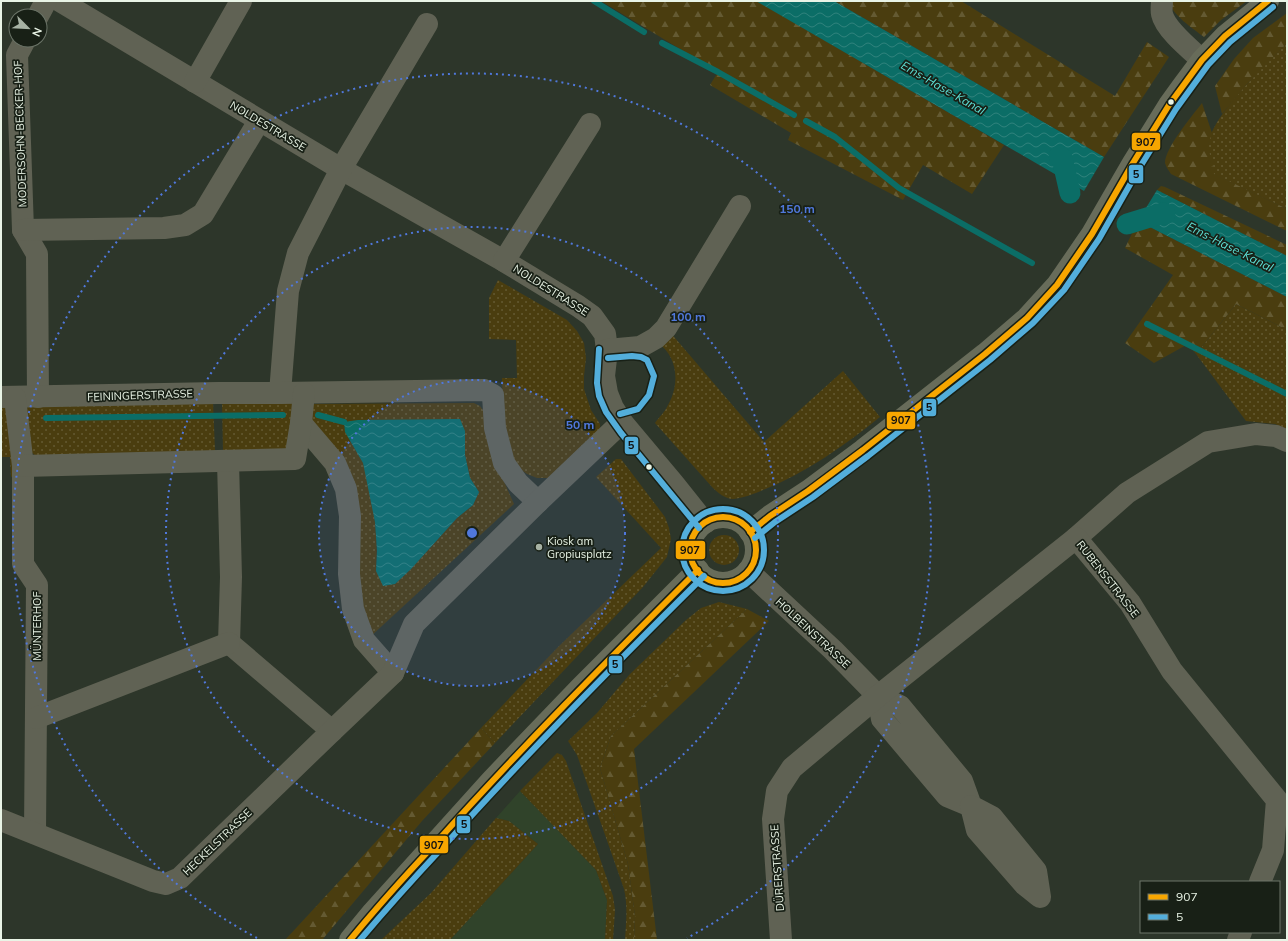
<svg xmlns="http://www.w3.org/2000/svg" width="1288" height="941" viewBox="0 0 1288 941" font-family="Mulish,sans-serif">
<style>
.built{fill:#30432a}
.green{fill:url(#green-dots);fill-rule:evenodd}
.forest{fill:url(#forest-firs)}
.water{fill:url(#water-waves)}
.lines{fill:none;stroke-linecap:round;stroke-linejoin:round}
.stream{stroke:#0b6d66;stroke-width:6}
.canal{stroke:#0b6d66;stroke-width:21}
.street{stroke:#606254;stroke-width:22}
.secondary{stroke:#686c5a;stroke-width:22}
.bus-1-casing{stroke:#182016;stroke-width:9}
.bus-2-casing{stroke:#182016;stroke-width:9}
.bus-1{stroke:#f7a600;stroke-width:6}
.bus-2{stroke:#53aedb;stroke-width:6}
.ring{fill:none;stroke:#5078dc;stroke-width:2;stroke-dasharray:2 4}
.bus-dot{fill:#e9f4e6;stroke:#182016;stroke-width:1.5}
.poi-dot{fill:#a7b2a4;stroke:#182016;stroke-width:1.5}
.labels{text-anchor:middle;stroke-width:3.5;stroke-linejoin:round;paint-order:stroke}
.street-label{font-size:11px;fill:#e9f4e6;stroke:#182016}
.poi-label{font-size:11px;fill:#e9f4e6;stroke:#182016;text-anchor:start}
.water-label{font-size:12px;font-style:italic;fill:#5ddfd5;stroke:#182016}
.centre{fill:#5078dc;stroke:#182016;stroke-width:2}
.ring-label{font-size:12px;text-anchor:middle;font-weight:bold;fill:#5078dc;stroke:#182016;stroke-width:3.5;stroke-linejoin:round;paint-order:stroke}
.line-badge{stroke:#182016;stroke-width:1.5}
.pale-badge-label{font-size:11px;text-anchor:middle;font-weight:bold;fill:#111}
</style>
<defs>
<pattern id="green-dots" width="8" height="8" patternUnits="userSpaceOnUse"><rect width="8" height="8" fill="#4a3d0f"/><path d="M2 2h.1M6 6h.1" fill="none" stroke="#645a32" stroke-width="1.8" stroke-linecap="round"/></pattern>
<pattern id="forest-firs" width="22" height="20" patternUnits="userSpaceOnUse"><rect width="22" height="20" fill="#4a3d0f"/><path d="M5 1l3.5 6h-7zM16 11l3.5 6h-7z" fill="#645a32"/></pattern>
<pattern id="water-waves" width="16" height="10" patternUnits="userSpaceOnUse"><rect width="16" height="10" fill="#0b6d66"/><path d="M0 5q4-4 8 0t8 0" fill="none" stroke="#2f827c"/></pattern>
</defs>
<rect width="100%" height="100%" fill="#2d362a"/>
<polygon class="built" points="520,791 596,870 607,900 605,940 450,940 538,844 509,821 496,818"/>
<g class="green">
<path d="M 1287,43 L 1287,209 L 1213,174 C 1212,166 1207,151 1208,144 C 1213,114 1265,65 1287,43 Z"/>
<polygon points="498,280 567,320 577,331 584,343 586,358 584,376 584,389 591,410 600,424 600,431 548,478 537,478 527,474 517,467 511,457 503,415 502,378 517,378 516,340 489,339 489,298"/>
<polygon points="1236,304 1287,330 1287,429 1275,424 1246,421 1196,354"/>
<path d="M 669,331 L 764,442 L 843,371 L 880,417 C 844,446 806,473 763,490 C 754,494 743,498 733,499 C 725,499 717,492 712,487 L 655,423 C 659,417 665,412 668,405 C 680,384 678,357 658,343 Z"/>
<polygon points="295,401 288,449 223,451 222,402"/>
<polygon points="213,402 215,451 36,456 27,449 27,408 30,406"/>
<path d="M 474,403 L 480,406 L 486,414 L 499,470 L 514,504 L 369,638 L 358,606 L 356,515 L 311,424 L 313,404 ZM 344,422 L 465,431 L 465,455 L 470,478 L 479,492 L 473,505 L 457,518 L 411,569 L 395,584 L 376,571 C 378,540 375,511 368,482 C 366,476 366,469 364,464 C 358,449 345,439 344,422 Z"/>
<polygon points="1,406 4,406 8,413 15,476 11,477 10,457 1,457"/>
<polygon points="616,459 621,459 665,517 669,528 671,539 667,557 643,587 495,743 481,728 558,647 661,548 596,477"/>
<circle cx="724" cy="550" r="15"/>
<path d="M 719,602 L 747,609 L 611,736 L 600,768 L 628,864 L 635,916 L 634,940 L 625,940 C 626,923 628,906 624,889 L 577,755 L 568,741 L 597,713 L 630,674 L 686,620 L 701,608 Z"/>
<polygon points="557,753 562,755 566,761 613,896 615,910 613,940 605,940 607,900 596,870 520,791"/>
<polygon points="496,818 509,821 538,844 450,940 381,940 431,893"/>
</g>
<g class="forest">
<polygon points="601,1 757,1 1004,145 972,194 923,165 903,200 788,140 791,133 710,85 718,72"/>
<polygon points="834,1 961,1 1115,96 1147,42 1169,57 1104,157"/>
<path d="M 1170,1 L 1247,1 L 1221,20 L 1204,37 C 1195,30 1169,13 1170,1 Z"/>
<polygon points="1287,13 1287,43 1247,84 1222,114 1215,86 1234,59 1253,38"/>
<path d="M 1202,103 L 1212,133 L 1208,145 L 1214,174 L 1287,209 L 1287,231 L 1171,174 C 1169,171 1166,167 1165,163 C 1165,148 1192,116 1202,103 Z"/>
<polygon points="1161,186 1165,187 1287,245 1287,256 1157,190"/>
<polygon points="1138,221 1287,297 1287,330 1236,304 1196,354 1188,344 1154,363 1125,343 1173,275 1125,248"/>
<polygon points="747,609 769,621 634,749 657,940 634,940 635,916 628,864 600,768 611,736"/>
<polygon points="481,728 495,743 422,821 322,940 285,940"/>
</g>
<g class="water">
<polygon points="756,1 834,1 1104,157 1084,191"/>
<polygon points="1157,190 1287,256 1287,297 1138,221"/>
<polygon points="460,419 465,431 465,455 470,478 479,492 473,505 457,518 411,569 395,584 383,586 376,571 377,551 375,522 363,463 345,432 344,422 358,420"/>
</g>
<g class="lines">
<g class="stream">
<polyline points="594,1 644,32"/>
<polyline points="662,43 718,72 794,115"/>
<polyline points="806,121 835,137 899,188 1032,263"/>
<polyline points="1147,324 1287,394"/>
<polyline points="318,415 344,422"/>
<polyline points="46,418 283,415"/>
</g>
<g class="canal">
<polyline points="1059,156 1062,158 1070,193"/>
<polyline points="1127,224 1163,213 1165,214"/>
</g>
<g class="street">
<polyline points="60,1 341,169 504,261 578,306 592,316 605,334 607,350 604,376 607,393 613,408 622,422 674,484 705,523"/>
<path d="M 1162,1 C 1162,5 1161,10 1162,14 C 1165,29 1191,50 1202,60"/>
<polyline points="38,16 46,1"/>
<polyline points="25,40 17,55 23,230 37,254 38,397"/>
<polyline points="195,82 241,1"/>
<polyline points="23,230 164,228 185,225 203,214 259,121"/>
<polyline points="504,261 590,124"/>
<polyline points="607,350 640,347 656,338 666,328 740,206"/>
<polyline points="280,393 288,291 298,253 341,169 427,24"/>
<polyline points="1,397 218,393 280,393 484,390 493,395 495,428 504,463 518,483 538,502"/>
<polyline points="15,398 23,466 23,564 37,585 35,833"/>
<polyline points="301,423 335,463 346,489 350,516 349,574 353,609 364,640 393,673"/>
<polyline points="228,461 231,577 229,643"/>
<polyline points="23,466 295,459 301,423 304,393"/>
<polyline points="1076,538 1127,493 1208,442 1256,434 1276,436 1287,441"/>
<polyline points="748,571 833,650 878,696"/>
<polyline points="229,643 332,731"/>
<polygon points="878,696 900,706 962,781 971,806 947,796 882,719"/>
<polyline points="36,718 229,643"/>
<polygon points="971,806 992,817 1036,871 1040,897 1025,885 977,830"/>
<polyline points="1,820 153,881 166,884 180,878 332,731 393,673 414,624 538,502 622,422"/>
<polyline points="781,940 773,819 777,791 792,768 878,696 1076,538 1130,603 1172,671 1277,800 1273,850 1260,882"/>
<polyline points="1238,940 1241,932"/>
</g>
<g class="secondary">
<circle cx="723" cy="550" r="33"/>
<polyline points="750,532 770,516 808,491 863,450 985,354 1027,318 1057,285 1092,234 1133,163 1169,105 1182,87 1202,60 1225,36 1268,1"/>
<polyline points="350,940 373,912 491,781 581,687 698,570"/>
</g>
<defs>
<g id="bus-1">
<circle cx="723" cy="550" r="33"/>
<polyline points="750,532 770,516 808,491 863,450 985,354 1027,318 1057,285 1092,234 1133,163 1169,105 1202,60 1225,36 1268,1"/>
<path d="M 350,940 C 377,907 405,876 434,845 C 519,750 608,660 698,570"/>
</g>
<g id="bus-2">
<polyline points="599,349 597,383 599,396 606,412 621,433 699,528"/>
<polyline points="608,358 632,356 641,357 647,360 654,376 649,395 638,409 620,414"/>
<circle cx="723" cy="550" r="41"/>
<polyline points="755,538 775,522 813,497 868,456 990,360 1033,323 1064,290 1099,239 1140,167 1176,109 1208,65 1230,42 1273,7"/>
<path d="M 360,940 C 387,908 415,877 443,847 C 527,753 615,664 704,576"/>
</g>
</defs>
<use href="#bus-1" class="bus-1-casing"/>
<use href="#bus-2" class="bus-2-casing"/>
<use href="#bus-1" class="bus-1"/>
<use href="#bus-2" class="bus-2"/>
</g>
<circle cx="472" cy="533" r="153" fill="#5078dc" fill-opacity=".12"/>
<g class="ring">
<circle cx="472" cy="533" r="153"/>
<circle cx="472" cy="533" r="306"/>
<path d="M257 938A459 459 0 1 1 687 938"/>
</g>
<g class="bus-dot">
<circle cx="1171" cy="102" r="3.5"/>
<circle cx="649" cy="467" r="3.5"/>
</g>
<circle class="poi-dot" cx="539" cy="547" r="4"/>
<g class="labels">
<g class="street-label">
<text transform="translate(268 126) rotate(31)" y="4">NOLDESTRASSE</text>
<text transform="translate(20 134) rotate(-92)" y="4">MODERSOHN-BECKER-HOF</text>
<text transform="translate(551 290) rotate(32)" y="4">NOLDESTRASSE</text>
<text transform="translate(140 395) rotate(-2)" y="4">FEININGERSTRASSE</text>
<text transform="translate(1108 579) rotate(52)" y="4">RUBENSSTRASSE</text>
<text transform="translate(37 626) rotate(-90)" y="4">MÜNTERHOF</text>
<text transform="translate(813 633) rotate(43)" y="4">HOLBEINSTRASSE</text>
<text transform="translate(217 842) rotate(-44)" y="4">HECKELSTRASSE</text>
<text transform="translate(777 868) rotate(-94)" y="4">DÜRERSTRASSE</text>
</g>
<g class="poi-label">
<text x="547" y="545">Kiosk am<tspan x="547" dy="13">Gropiusplatz</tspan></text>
</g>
<g class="water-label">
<text transform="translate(943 88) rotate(30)" y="4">Ems-Hase-Kanal</text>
<text transform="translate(1230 247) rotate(27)" y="4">Ems-Hase-Kanal</text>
</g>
</g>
<circle cx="472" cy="533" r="6" class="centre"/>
<g class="ring-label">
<text x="797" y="213">150 m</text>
<text x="688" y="321">100 m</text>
<text x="580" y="429">50 m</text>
</g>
<g class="line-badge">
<rect x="1131" y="132" width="30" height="19" rx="4" fill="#f7a600"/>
<rect x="1128" y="164" width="16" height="20" rx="4" fill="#53aedb"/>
<rect x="922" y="398" width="15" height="19" rx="4" fill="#53aedb"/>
<rect x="886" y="411" width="30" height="19" rx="4" fill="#f7a600"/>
<rect x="624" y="436" width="15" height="19" rx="4" fill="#53aedb"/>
<rect x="675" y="540" width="31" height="20" rx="4" fill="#f7a600"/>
<rect x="608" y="655" width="15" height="19" rx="4" fill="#53aedb"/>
<rect x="456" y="815" width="15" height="19" rx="4" fill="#53aedb"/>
<rect x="419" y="835" width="30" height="19" rx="4" fill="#f7a600"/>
</g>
<g class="pale-badge-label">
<text x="1146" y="146">907</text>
<text x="1136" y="178">5</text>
<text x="929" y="411">5</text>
<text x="901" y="424">907</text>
<text x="631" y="449">5</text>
<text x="690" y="554">907</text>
<text x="615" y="668">5</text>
<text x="464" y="828">5</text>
<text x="434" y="849">907</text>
</g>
<rect width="1288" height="941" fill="none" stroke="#e9f4e6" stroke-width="4"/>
<rect x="1140" y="881" width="140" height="52" fill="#182016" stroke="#6c7569"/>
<rect x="1148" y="894" width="20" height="6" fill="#f7a600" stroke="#6c7569"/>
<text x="1176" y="901" font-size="12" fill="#e9f4e6">907</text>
<rect x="1148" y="914" width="20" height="6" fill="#53aedb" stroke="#6c7569"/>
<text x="1176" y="921" font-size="12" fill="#e9f4e6">5</text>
<g transform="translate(28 28) rotate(114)"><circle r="19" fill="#182016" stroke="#6c7569"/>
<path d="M0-3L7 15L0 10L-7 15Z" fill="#a7b2a4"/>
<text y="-6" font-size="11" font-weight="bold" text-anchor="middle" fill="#e9f4e6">N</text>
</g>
</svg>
